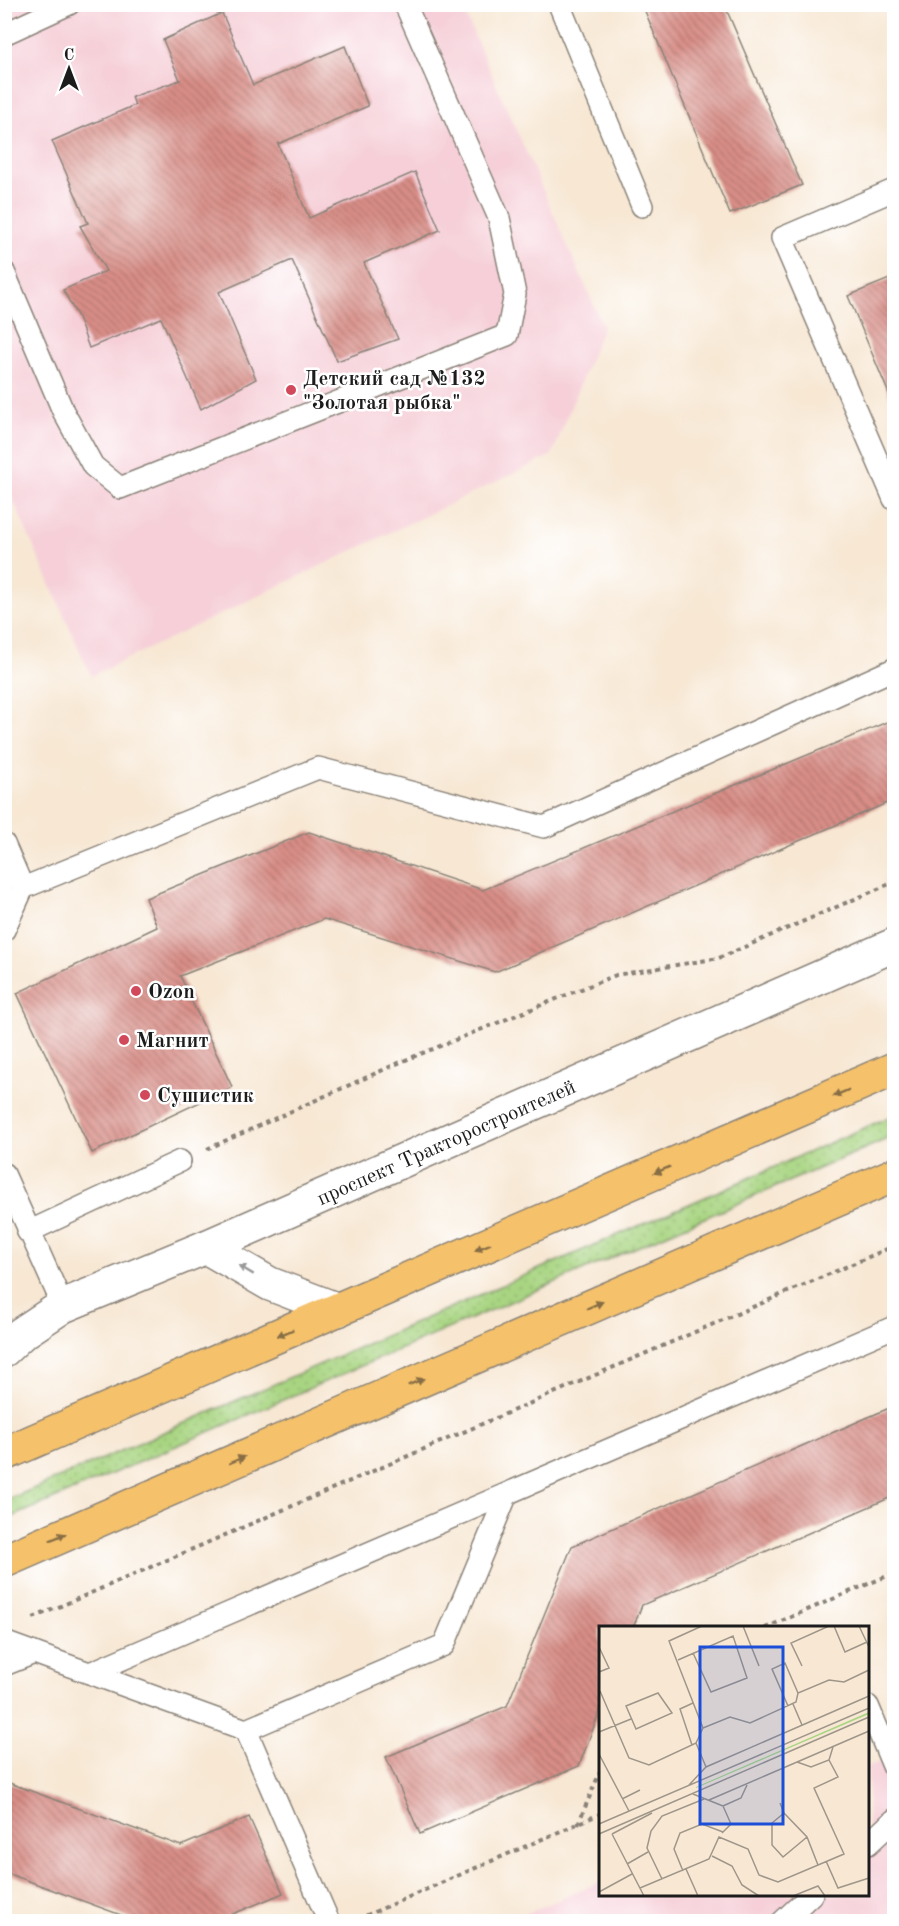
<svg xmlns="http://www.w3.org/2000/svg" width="899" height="1926" viewBox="0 0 899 1926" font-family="'Old Standard TT',serif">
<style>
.built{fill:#f6cfd8}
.grass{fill:url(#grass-dots);stroke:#62784f;stroke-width:1.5}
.building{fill:url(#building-back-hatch)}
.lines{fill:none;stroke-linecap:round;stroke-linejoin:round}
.lane-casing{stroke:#8a8278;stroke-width:24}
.street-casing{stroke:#8a8278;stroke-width:36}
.primary-casing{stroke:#8a8278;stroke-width:36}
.path{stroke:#8a8278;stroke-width:4;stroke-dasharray:4.5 4.5;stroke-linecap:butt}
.lane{stroke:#fff;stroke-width:21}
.street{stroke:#fff;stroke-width:33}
.primary{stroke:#f5c16b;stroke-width:33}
.oneway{fill:#886e44}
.oneway2{fill:#999}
.poi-dot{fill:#d1495b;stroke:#fff;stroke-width:2}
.labels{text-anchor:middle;stroke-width:5;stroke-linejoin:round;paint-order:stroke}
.poi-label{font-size:21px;font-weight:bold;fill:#1c1c1c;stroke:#fff;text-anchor:start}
.street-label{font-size:21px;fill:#1c1c1c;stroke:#fff}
.inset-road{fill:none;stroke:#9f968a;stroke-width:1.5}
.view{fill:#1d4ed8;fill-opacity:0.15;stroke:#1d4ed8;stroke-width:3}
.inset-edge{fill:none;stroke:#1c1c1c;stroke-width:3}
</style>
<defs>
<pattern id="grass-dots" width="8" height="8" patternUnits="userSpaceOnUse" patternTransform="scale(1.5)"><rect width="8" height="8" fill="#a9d582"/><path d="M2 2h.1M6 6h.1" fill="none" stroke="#91b670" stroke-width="1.8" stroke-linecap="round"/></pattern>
<pattern id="building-back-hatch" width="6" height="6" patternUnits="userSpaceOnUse" patternTransform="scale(1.5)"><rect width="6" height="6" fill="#d98e87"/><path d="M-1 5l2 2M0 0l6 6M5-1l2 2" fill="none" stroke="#af736e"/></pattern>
</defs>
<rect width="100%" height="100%" fill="#fff"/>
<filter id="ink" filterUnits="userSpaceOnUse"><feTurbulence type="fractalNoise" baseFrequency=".0167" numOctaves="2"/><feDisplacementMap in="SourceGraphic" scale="12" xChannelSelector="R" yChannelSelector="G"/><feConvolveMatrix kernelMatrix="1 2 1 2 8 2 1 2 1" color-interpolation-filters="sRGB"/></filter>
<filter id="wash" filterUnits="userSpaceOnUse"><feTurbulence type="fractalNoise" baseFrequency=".008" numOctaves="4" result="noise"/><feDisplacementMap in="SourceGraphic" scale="24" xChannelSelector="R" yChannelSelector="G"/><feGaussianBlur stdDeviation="1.35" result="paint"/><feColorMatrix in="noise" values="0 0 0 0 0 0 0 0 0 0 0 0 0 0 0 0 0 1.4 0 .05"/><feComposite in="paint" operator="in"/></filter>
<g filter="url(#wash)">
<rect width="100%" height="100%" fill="#f7e7d3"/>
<g class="built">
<polygon points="4,5 461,5 603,326 552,455 91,676 5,482"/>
<polygon points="894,1755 894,1921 528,1922 525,1914 600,1882 600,1894 868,1894 868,1767"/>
</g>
<polygon class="grass" points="894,1115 894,1136 5,1520 5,1501"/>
<g id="blocks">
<g class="building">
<polygon points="642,4 724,4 802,185 730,214"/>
<polygon points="222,13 253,85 345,46 368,106 278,144 309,218 415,172 440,230 364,263 398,339 337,361 292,260 219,292 256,379 201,409 161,318 89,348 78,317 63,290 106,271 80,226 88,223 52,141 135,105 132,97 180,80 163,40"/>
<polygon points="894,277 894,406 848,296"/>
<polygon points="894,719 894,800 495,972 324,919 180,976 232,1087 92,1153 17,993 157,927 146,898 309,832 483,890"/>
<polygon points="894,1406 894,1496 642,1605 633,1628 600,1628 600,1710 579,1766 420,1834 386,1757 507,1706 572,1546"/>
<polygon points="4,1781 181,1846 249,1817 283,1893 214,1922 140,1922 4,1872"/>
</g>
</g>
</g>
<g filter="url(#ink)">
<use href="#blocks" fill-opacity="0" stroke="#8a8278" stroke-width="1.5"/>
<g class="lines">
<defs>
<g id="lane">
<polyline points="559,4 642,206"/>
<polyline points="4,34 69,4"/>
<polyline points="894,190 782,238 894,499"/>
<polyline points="4,272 63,411 93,466 120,488 507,335 515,294 499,218 405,4"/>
<polyline points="4,844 23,888 4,930"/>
<polyline points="23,888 318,768 544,827 894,669"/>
<polyline points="4,1174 63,1306"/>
<polyline points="28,1232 180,1161"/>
<polyline points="4,1642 246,1730"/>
<polyline points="4,1665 34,1653"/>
<polyline points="90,1673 894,1327"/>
<polyline points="868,1706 894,1768"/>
<polyline points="868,1844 894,1820"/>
<polyline points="329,1922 246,1730 444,1645 507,1494"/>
<polyline points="782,1922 812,1894"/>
</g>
<g id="street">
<polyline points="206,1247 270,1284 338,1310"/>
<polyline points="4,1350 21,1334 63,1306 206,1247 894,945"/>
</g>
<g id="primary">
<polyline points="4,1454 894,1069"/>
<polyline points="4,1561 894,1175"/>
</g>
</defs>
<use href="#lane" class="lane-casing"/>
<use href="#street" class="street-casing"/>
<use href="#primary" class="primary-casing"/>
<g class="path">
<polyline points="207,1149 403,1061 616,975 719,958 894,882"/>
<polyline points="33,1618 894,1246"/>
<polyline points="765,1628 894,1573"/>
<polyline points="578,1824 600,1772"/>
<polyline points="358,1919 600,1814"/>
</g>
<use href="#lane" class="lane"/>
<use href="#street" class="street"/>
<use href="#primary" class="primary"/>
</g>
<defs><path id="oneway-solid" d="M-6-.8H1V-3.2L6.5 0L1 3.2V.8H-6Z" transform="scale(1.5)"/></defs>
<g class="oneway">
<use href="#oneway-solid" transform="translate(841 1093) rotate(157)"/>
<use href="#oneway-solid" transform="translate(662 1170) rotate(157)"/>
<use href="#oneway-solid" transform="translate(483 1247) rotate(157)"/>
<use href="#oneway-solid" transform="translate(595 1305) rotate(-23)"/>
<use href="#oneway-solid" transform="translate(285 1333) rotate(157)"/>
<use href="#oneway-solid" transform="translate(416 1382) rotate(-23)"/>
<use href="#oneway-solid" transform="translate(237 1460) rotate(-23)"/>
<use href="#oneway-solid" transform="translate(58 1537) rotate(-23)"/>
</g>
<use class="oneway2" href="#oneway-solid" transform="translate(246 1270) rotate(-149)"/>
</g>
<g class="poi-dot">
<circle cx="291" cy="390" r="6"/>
<circle cx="136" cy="991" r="6"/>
<circle cx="124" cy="1040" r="6"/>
<circle cx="145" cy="1095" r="6"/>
</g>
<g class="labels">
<g class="poi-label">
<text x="303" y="385">Детский сад №132<tspan x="303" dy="24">"Золотая рыбка"</tspan></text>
<text x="148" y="998">Ozon</text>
<text x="136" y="1047">Магнит</text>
<text x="157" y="1102">Сушистик</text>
</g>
<g class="street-label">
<text transform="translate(446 1142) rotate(-24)" y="7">проспект Тракторостроителей</text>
</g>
</g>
<g transform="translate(599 1626)">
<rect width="270" height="270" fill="#f7e7d3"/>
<path d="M 270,86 L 270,88 L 97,162 L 97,161 Z" fill="#a9d582"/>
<path class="inset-road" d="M 144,0 L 160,40M 235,0 L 246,26 L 268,16M 260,0 L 270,21M 0,21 L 10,42 L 0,46M 79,34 L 134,10 L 148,52 L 112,66 L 94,27M 203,40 L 192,17 L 230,0M 1,65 L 30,132 L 50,139 L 97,117 L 107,141M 59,67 L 73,87 L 37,103 L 27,80 ZM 194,78 L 203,99M 189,80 L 173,43 L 186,37 L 199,67M 104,102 L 131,91 L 151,97 L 197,76 L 199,67 L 230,54 L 245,56 L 270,44M 0,106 L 32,93M 97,117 L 104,102 L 70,15 L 103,0M 93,119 L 81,83 L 94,77M 0,128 L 30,185M 198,136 L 212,141 L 230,134 L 234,121M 90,159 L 107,141 L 270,70M 94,168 L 124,180M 23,173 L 41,164M 110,174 L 270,105M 181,177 L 185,187 L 173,197 L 173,219 L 184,231 L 208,211M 185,187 L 208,211 L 219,239M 0,198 L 270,82M 123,207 L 132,198 L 124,180 L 142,172 L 148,159M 0,208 L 270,91M 13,208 L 45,270M 13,208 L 53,187M 113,230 L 133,240 L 143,259 L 160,270M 227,235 L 239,262 L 270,252M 28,238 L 49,226M 87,243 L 99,270M 84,245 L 75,223 L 81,207 L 103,198 L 124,206M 63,253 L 48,222 L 52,205 L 63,190 L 105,173M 41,262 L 110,233 L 120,211 L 149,223 L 160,249 L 179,256 L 245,228 L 215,162 L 239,151 L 230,134M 0,266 L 33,248M 194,270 L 219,260 L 226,270"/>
<path class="view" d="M 101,21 L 184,21 L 184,198 L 101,198 Z"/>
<rect width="270" height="270" class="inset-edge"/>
</g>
<rect width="899" height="1926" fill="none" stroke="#fff" stroke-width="24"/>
<g transform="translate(69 69)" stroke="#ffffff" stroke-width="4.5" paint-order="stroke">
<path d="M0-4.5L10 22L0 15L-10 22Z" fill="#1c1c1c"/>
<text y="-9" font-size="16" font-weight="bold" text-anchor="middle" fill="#1c1c1c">С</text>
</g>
</svg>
